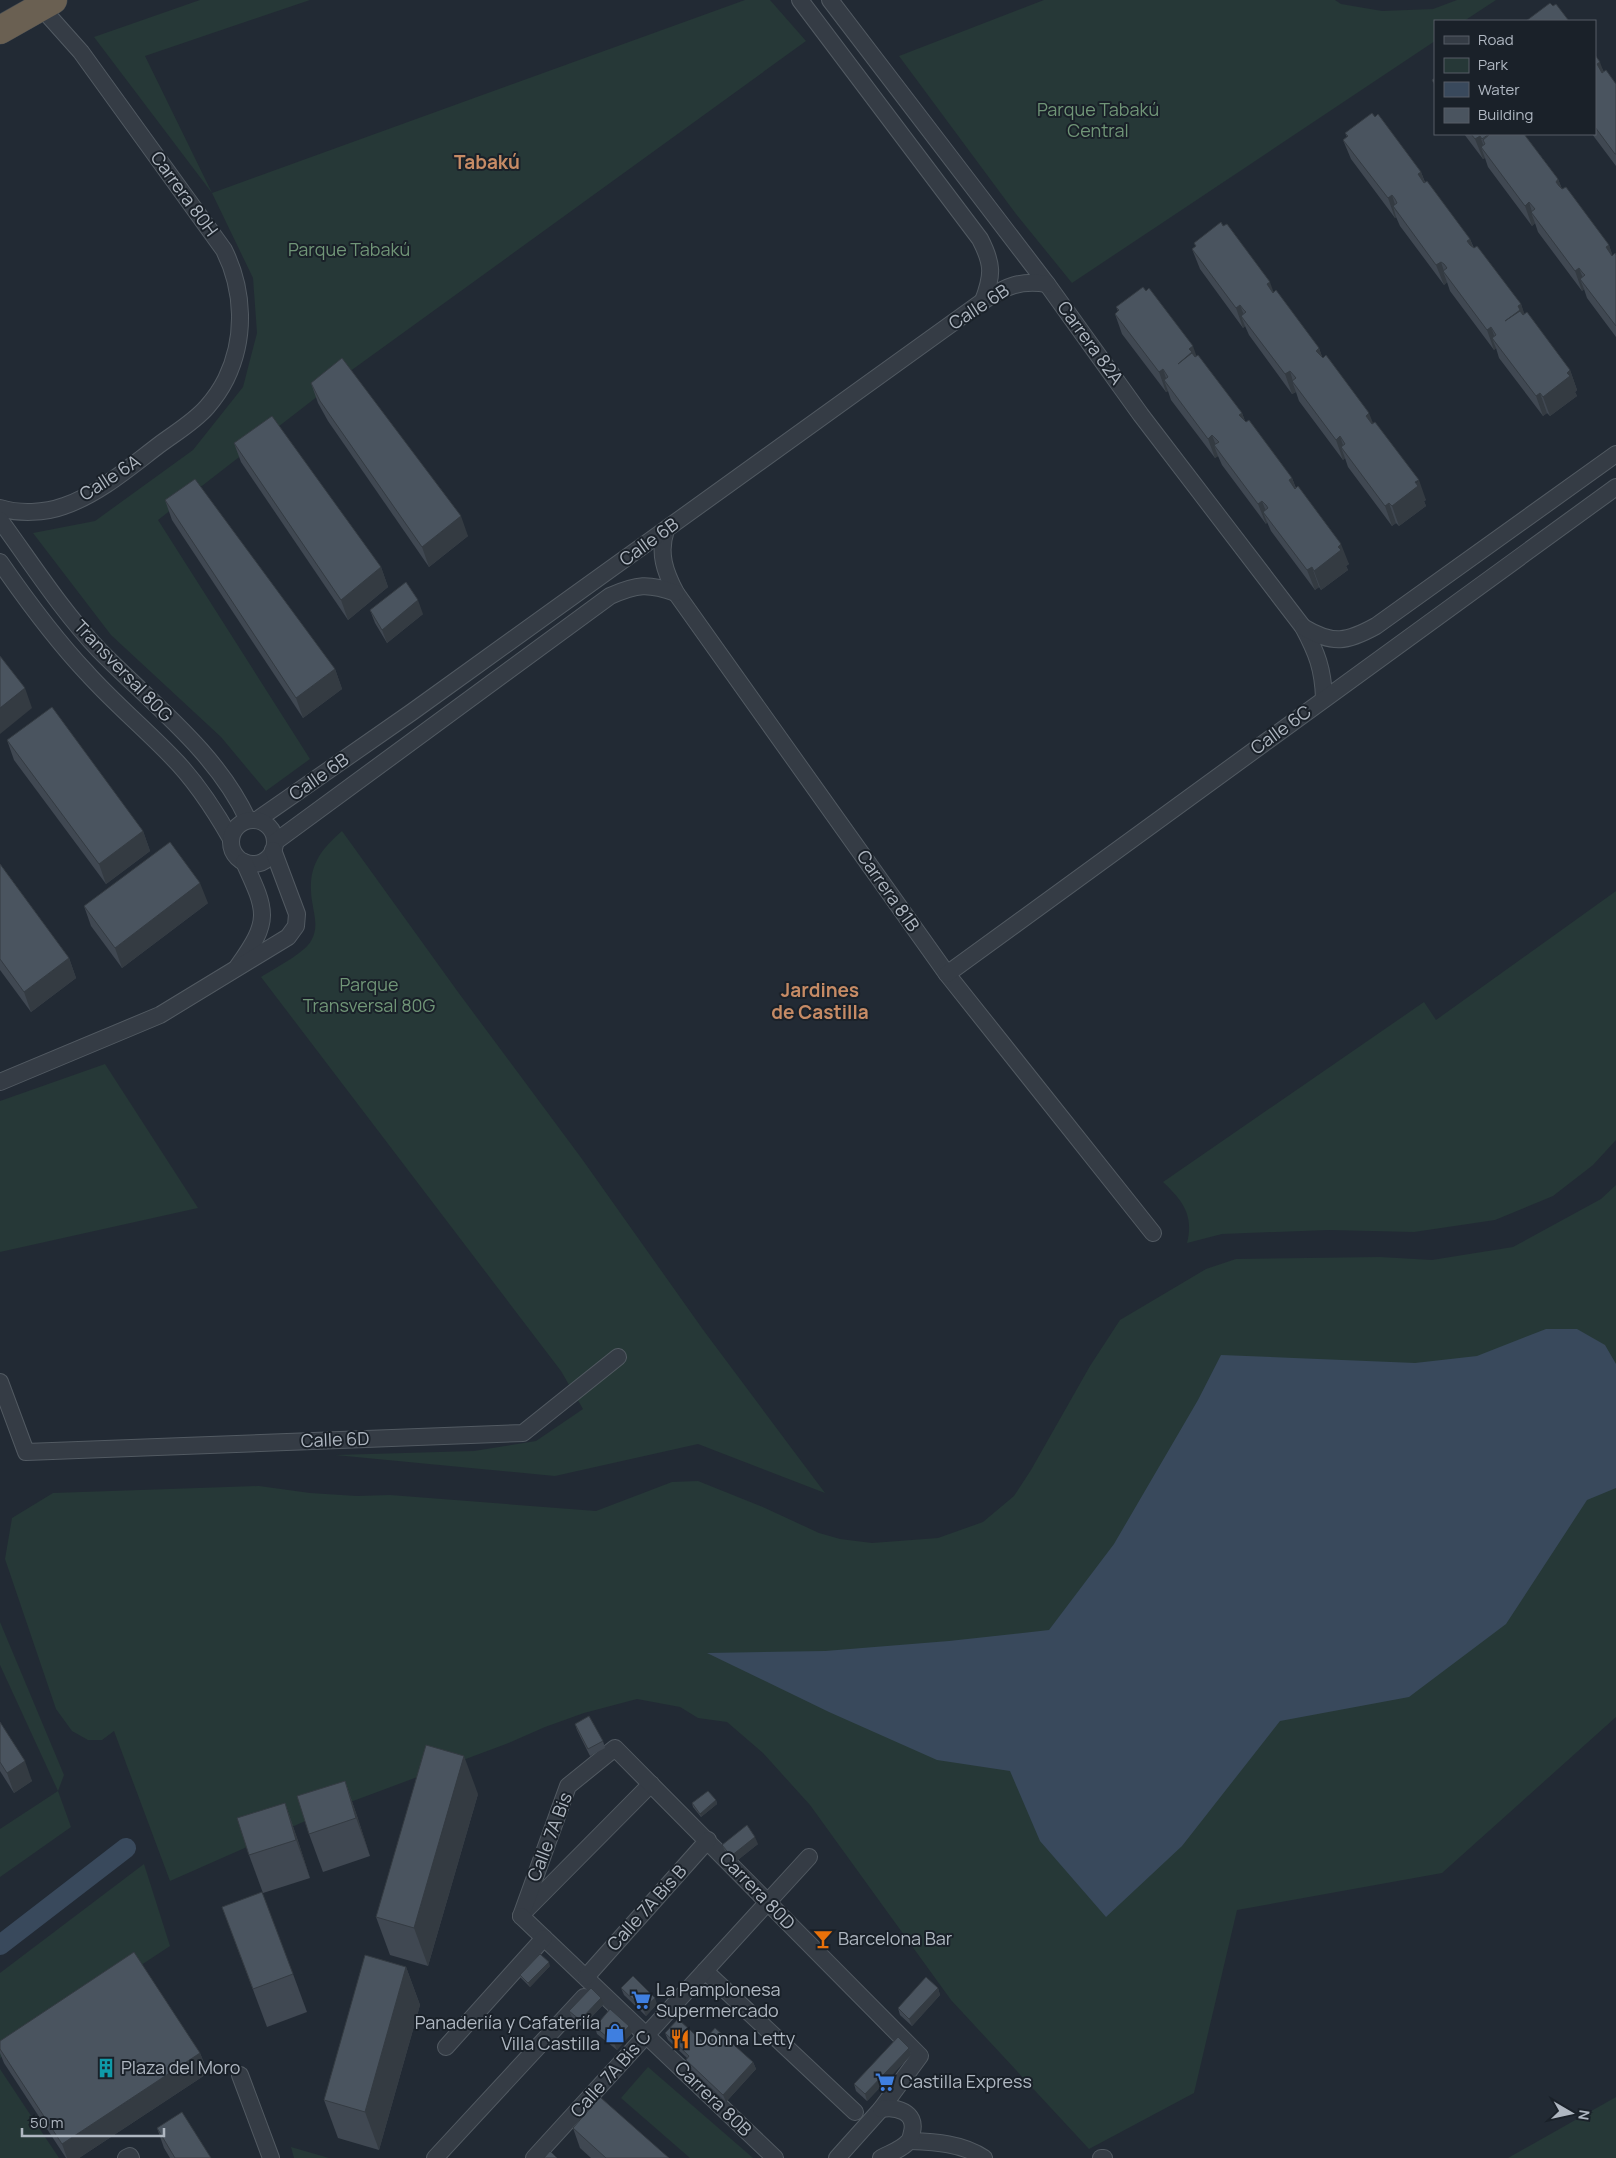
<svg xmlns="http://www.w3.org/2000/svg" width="1616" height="2158" viewBox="0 0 1616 2158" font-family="Manrope,sans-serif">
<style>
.green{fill:#263837}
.water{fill:#39495c}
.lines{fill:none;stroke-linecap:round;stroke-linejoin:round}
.canal{stroke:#39495c;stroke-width:20}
.street-casing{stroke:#525a62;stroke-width:18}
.highway-casing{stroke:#3f474f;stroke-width:29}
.street{stroke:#353c45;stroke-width:16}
.highway{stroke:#6a6052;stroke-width:28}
.wall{fill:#404852}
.shaded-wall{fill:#343b42}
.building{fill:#4a545f;stroke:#343b42}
.labels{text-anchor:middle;stroke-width:4;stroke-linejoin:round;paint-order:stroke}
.park-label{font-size:18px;fill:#709577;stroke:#1a2129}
.street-label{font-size:18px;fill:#afb7c1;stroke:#1a2129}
.poi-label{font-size:18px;fill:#afb7c1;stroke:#1a2129;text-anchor:start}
.neighbourhood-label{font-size:19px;font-weight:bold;fill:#c68b65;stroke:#1a2129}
</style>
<rect width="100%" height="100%" fill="#222a34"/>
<g class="green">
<polygon points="200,0 310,0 145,56 212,193 745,0 770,0 806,41 349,372 158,520 310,759 266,791 221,737 111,635 33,533 95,521 193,450 243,387 257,333 253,278 212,193 94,37"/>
<polygon points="1044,0 1335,0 1341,4 1382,11 1433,9 1457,0 1496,0 1464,21 1435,21 1435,41 1072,283 1016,214 899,56"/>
<path d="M 342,831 L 458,992 L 582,1159 L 704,1331 L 825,1493 L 698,1444 L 555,1476 L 335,1455 L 474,1451 L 536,1441 L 583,1409 L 561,1371 L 261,977 C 275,968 303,954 311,941 C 319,927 314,915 312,901 C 307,868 319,851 342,831 Z"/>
<path d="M 1616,891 L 1616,1140 L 1593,1165 L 1553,1196 L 1495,1220 L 1414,1232 L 1328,1230 L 1222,1234 L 1187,1243 C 1194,1215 1183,1201 1163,1182 L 1424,1002 L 1436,1020 Z"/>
<polygon points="105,1064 198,1208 0,1252 0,1101"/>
<polygon points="1616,1185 1616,1717 1442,1873 1237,1910 1194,2093 1089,2149 951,2000 810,1805 763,1753 727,1722 698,1718 680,1707 637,1699 584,1713 545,1727 506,1744 337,1807 170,1881 114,1731 102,1740 88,1740 72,1731 56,1709 5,1559 12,1518 53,1493 259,1486 310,1493 357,1496 390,1495 596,1511 672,1482 698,1481 765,1508 819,1533 840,1539 872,1543 938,1538 983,1522 1014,1496 1031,1470 1090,1366 1120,1320 1206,1269 1236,1259 1380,1257 1432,1260 1513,1247 1601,1199"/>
<polygon points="0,1622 64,1775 58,1791 71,1827 0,1877 0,1829 58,1791 0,1665"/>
<polygon points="144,1864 170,1946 0,2058 0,1973"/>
<polygon points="648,2067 753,2158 690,2158 621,2098"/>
<polygon points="0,2069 59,2158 0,2158"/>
<polygon points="1616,2097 1616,2158 1508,2158"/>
<polygon points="291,2147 329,2158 294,2158"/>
</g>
<polygon class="water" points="1546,1329 1577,1329 1605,1345 1616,1364 1616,1488 1587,1500 1506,1624 1409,1697 1280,1721 1182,1846 1106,1917 1040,1841 1010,1771 937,1760 829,1712 707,1653 825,1651 949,1641 1049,1630 1114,1544 1198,1400 1221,1355 1415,1363 1477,1356"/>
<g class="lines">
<polyline class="canal" points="0,1945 126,1848"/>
<defs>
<g id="street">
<path d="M 800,0 L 980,239 C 993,264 993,275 983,301"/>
<path d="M 830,0 L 1047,284 L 1141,415 L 1303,627 C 1317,653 1323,669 1324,698"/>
<path d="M 0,508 C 19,514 45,513 64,506 C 99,494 130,467 159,445 C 175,433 194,422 207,407 C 214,399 221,389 226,379 C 246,338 244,290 224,250 L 81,52 L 40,6"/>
<path d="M 0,520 C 32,564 62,611 99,650 C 151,703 216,751 248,820"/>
<path d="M 666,530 C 658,553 665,572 676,593 L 947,974 L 1153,1233"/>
<path d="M 0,562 C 27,601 55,639 87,673 C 113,702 144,728 171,756 C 196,781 214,809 231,839"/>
<path d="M 1303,627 C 1333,645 1347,642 1376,626 L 1616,454"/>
<path d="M 257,820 L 412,712 L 983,301 C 1006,286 1020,280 1047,284"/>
<circle cx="253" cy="842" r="22"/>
<path d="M 275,842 L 610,596 C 637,584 648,583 676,593"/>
<path d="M 238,966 C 271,920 267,912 244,862"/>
<polyline points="947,974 1616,487"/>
<polyline points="0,1082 160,1015 288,937 296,926 297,914 273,850"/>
<polyline points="0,1382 26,1452 523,1433 618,1357"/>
<polyline points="524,1912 651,1784"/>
<polyline points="521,1916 568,1786 615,1748 920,2056 881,2109 837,2158"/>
<polyline points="521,1916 775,2158"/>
<polyline points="705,1971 855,2112"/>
<polyline points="586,1977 708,1840"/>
<polyline points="446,2047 544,1938"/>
<polyline points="240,2075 271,2158"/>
<path d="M 910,2141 C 935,2142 962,2143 984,2158"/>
<polyline points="126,2158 130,2156 131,2158"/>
<polyline points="435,2158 584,1997"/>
<polyline points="534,2158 809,1857"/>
<path d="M 881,2158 C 890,2153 901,2150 908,2142 C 911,2139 911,2136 912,2132 C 917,2112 896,2106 881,2109"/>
<polyline points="1101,2158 1104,2158"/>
</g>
<polyline id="highway" points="0,30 53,0"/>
</defs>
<use href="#street" class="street-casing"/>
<use href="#highway" class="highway-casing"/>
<use href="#street" class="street"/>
<use href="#highway" class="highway"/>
</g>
<g class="wall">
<polygon points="1595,55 1604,72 1616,84 1616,166 1592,134 1595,134"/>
<polygon points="1345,133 1421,172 1425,182 1470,239 1474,248 1521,304 1524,314 1570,370 1577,390 1575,392 1577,396 1550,416 1547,413 1543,416 1499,358 1496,348 1494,350 1450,291 1447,282 1444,285 1400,226 1396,217 1395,218 1351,159 1343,140 1347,137"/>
<polygon points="1464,134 1524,134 1558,179 1562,189 1609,245 1612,255 1616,255 1616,337 1587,298 1584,289 1582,291 1538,232 1535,223 1532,226 1488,167 1485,158 1483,159"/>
<polygon points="1194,243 1274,292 1319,348 1322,357 1373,424 1426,500 1424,501 1426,506 1399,526 1396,523 1392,526 1348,467 1345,458 1343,460 1299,401 1296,392 1292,394 1249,335 1245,326 1243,328 1200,269 1192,249 1196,247"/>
<polygon points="1116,307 1196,356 1242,413 1245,421 1292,478 1296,488 1349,564 1346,566 1348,570 1321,590 1319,587 1315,590 1271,531 1267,522 1266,524 1222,465 1218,456 1215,458 1171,400 1168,391 1166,392 1122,334 1115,314 1118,311"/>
<polygon points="311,383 468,536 429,567 328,421 318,403"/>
<polygon points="234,443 381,567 388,587 348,620 241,462"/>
<polygon points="165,500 335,669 342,689 303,718 172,520"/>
<polygon points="370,610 423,614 387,643 375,623"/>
<polygon points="7,740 143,831 150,851 106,884 14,760"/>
<polygon points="0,864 69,958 76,978 31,1012 0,970"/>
<polygon points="208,903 122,968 91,926 84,906"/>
<polygon points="0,1722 32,1781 14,1793 0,1771"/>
<polygon points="575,1724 603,1741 605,1748 590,1756 577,1730"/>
<polygon points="345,1781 358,1819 370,1856 323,1872 309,1834"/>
<polygon points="478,1794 428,1966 390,1955 376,1917"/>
<polygon points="716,1800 717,1804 701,1817 693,1807 692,1803"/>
<polygon points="285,1803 298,1841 310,1878 263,1893 249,1855"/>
<polygon points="758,1844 734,1863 725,1851 722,1845"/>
<polygon points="222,1907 293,1974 307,2012 267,2027"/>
<polygon points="550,1966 530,1987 521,1978 520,1975"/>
<polygon points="406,1967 420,2005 379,2150 338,2138 324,2100"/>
<polygon points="621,1988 657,2004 646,2016 624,1995"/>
<polygon points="938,1988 940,1995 912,2026 900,2015 898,2008"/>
<polygon points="604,2004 582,2027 572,2017 569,2011"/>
<polygon points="595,2027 632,2033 617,2050 597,2034"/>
<polygon points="665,2033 703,2042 753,2062 756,2069 726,2102 688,2066 686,2060 687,2058 668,2040"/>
<polygon points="0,2041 200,2053 208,2073 79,2158 66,2158 4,2063 0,2053"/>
<polygon points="909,2048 911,2055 867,2101 856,2091 854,2084"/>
<polygon points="157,2128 211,2158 170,2158 164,2148"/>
<polygon points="573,2128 669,2158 591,2158 580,2148"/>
</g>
<g class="shaded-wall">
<polygon points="1600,62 1607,82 1597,64"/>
<polygon points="1480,136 1487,155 1481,147 1485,158 1483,159 1475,139"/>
<polygon points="1421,172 1428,192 1418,174"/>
<polygon points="1558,179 1566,199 1556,182"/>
<polygon points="1392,195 1398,214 1393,206 1396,217 1395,218 1388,198"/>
<polygon points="1529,202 1533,215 1531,212 1535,223 1532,226 1525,206"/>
<polygon points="1470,239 1477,258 1467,241"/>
<polygon points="1609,245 1616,265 1606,247"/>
<polygon points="1441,262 1445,274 1443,271 1447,282 1444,285 1436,265"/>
<polygon points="1579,268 1586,286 1580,279 1584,289 1582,291 1575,271"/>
<polygon points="1270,282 1277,302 1267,284"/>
<polygon points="1521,304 1528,324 1505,321 1518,306"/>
<polygon points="1240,305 1247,323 1241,316 1245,326 1243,328 1236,308"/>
<polygon points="1491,327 1498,346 1492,338 1496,348 1494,350 1487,330"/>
<polygon points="1193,346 1200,366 1178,364 1189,349"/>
<polygon points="1319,348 1326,368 1316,351"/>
<polygon points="1163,369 1169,387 1164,380 1168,391 1166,392 1159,372"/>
<polygon points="1570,370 1577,390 1575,392 1577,396 1550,416 1543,397"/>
<polygon points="1290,371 1294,385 1292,381 1296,392 1292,394 1285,374"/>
<polygon points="1540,393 1547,413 1543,416 1536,396"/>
<polygon points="1242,413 1249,433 1239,415"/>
<polygon points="1369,413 1377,433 1366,416"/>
<polygon points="1212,435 1217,448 1214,445 1218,456 1215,458 1208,439"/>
<polygon points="1340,436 1346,454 1341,447 1345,458 1343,460 1336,440"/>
<polygon points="1292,478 1299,498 1289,480"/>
<polygon points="1419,480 1426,500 1424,501 1426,506 1399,526 1392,506"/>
<polygon points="1262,501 1269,519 1263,512 1267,522 1266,524 1258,504"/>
<polygon points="1389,503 1396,523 1392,526 1385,506"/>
<polygon points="461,516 468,536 429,567 422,547"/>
<polygon points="1341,544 1349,564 1346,566 1348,570 1321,590 1314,571"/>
<polygon points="381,567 388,587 348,620 341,600"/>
<polygon points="1312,567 1319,587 1315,590 1307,570"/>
<polygon points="418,600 423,614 387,643 382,630"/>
<polygon points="335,669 342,689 303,718 296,698"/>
<polygon points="25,688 32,708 0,734 0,708"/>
<polygon points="143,831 150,851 106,884 99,864"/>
<polygon points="200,883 208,903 122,968 115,948"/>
<polygon points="69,958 76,978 31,1012 24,992"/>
<polygon points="464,1756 478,1794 428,1966 414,1928"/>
<polygon points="25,1761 32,1781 14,1793 7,1773"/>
<polygon points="345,1781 358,1819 370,1856 356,1818"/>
<polygon points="716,1800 717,1804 701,1817 700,1814"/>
<polygon points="285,1803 298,1841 310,1878 296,1840"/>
<polygon points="755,1837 758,1844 734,1863 731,1856"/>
<polygon points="549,1962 550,1966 530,1987 528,1983"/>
<polygon points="406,1967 420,2005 379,2150 365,2112"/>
<polygon points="938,1988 940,1995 912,2026 909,2019"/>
<polygon points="601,1998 604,2004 582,2027 580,2020"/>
<polygon points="655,1998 657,2004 646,2016 643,2009"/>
<polygon points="629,2026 632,2033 617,2050 614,2043"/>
<polygon points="909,2048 911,2055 867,2101 865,2094"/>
<polygon points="200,2053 208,2073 79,2158 67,2158 62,2144"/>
<polygon points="753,2062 756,2069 726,2102 723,2095"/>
</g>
<g class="building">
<polygon points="1550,3 1553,6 1556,4 1569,21 1526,21"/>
<polygon points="1595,55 1600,62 1597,64 1602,73 1606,70 1616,84 1616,154 1615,154 1595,127"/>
<polygon points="1435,78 1435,85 1432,80"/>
<polygon points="1372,113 1375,117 1378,114 1421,172 1418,174 1424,183 1427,181 1470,239 1467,241 1470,245 1474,248 1477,246 1521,304 1518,306 1520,310 1505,321 1520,311 1523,315 1527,312 1570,370 1567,373 1570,376 1543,397 1540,393 1536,396 1492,338 1496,335 1491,327 1487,330 1443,271 1447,268 1444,264 1441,262 1436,265 1393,206 1397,203 1395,199 1392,195 1388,198 1343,140 1348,136 1345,133"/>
<polygon points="1471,134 1489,134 1482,139 1480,136 1475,139"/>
<polygon points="1490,134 1524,134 1558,179 1556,182 1559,186 1562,189 1566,187 1609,245 1606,247 1612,256 1615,253 1616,255 1616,326 1580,279 1585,275 1582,272 1579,268 1575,271 1531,212 1535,209 1529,202 1525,206 1481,147 1485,144 1483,140"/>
<polygon points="1221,222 1223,226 1227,224 1270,282 1267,284 1273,293 1276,290 1319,348 1316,351 1323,358 1326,355 1369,413 1366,416 1372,424 1375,422 1419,480 1415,482 1418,486 1392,506 1389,503 1385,506 1341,447 1345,444 1340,436 1336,440 1292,381 1296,378 1290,371 1285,374 1241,316 1246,312 1243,309 1240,305 1236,308 1192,249 1196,246 1194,243"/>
<polygon points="1143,287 1146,291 1149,288 1193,346 1189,349 1192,352 1178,364 1192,353 1195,357 1198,355 1242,413 1239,415 1246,422 1249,420 1292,478 1289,480 1295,489 1298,486 1341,544 1338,547 1341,550 1314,571 1312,567 1307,570 1263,512 1268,508 1266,505 1262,501 1258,504 1214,445 1219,442 1212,435 1208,439 1164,380 1168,377 1163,369 1159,372 1115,314 1119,310 1116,307"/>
<polygon points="342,358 461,516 422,547 320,401 311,383"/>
<polygon points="272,416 381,567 341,600 234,443"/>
<polygon points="195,479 335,669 296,698 165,500"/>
<polygon points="406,582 418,600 382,630 370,610"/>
<polygon points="0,656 25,688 0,708"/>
<polygon points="52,707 143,831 99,864 7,740"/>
<polygon points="170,842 200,883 115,948 84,906"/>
<polygon points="0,864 69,958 24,992 0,959"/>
<polygon points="589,1716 603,1741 588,1749 575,1724"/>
<polygon points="0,1722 25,1761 7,1773 0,1762"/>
<polygon points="426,1745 464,1756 414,1928 376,1917"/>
<polygon points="345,1781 356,1818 309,1834 297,1796"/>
<polygon points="708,1791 716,1800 700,1814 692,1803"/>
<polygon points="285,1803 296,1840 249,1855 237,1818"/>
<polygon points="747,1825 755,1837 731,1856 722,1845"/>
<polygon points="262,1892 293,1974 253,1989 222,1907"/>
<polygon points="134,1952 200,2053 62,2144 0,2049 0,2041"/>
<polygon points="540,1954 549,1962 528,1983 520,1975"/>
<polygon points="365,1955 406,1967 365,2112 324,2100"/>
<polygon points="633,1976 655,1998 643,2009 621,1988"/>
<polygon points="926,1977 938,1988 909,2019 898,2008"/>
<polygon points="591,1988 601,1998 580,2020 569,2011"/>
<polygon points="610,2009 629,2026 614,2043 595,2027"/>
<polygon points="678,2019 703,2042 715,2028 753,2062 723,2095 686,2060 689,2056 665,2033"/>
<polygon points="898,2037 909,2048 865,2094 854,2084"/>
<polygon points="600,2097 669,2158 606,2158 573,2128"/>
<polygon points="182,2112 211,2158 175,2158 157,2128"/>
<polygon points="550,2151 557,2158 544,2158"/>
</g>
<defs>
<symbol id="bar-bare" viewBox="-9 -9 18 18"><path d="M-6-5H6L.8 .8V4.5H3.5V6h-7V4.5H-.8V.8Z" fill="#e8710a" stroke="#1a2129" stroke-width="2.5" paint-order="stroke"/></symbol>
<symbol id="supermarket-bare" viewBox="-9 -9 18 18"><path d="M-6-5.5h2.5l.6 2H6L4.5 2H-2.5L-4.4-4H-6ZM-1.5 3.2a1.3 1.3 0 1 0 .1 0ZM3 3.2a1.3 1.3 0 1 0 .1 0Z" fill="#3f7fe0" stroke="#1a2129" stroke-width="2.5" paint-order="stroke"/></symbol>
<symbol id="shop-bare" viewBox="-9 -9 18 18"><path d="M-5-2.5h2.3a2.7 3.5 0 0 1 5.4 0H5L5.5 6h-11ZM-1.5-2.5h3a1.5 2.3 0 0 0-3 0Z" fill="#3f7fe0" stroke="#1a2129" stroke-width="2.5" paint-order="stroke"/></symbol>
<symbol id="restaurant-bare" viewBox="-9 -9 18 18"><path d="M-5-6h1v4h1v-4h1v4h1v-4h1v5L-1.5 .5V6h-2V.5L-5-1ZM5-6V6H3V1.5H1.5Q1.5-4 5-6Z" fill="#e8710a" stroke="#1a2129" stroke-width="2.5" paint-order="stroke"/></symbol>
<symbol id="building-bare" viewBox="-9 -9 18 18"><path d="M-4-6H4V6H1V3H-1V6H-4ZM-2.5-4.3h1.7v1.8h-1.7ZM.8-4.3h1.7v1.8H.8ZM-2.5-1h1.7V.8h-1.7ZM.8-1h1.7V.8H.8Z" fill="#0f9aa8" stroke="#1a2129" stroke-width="2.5" paint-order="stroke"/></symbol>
</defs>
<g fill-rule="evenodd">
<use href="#bar-bare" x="809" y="1925" width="28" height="28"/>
<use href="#supermarket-bare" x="627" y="1986" width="28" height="28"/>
<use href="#shop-bare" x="601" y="2019" width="28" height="28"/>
<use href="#restaurant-bare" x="666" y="2025" width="28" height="28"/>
<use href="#building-bare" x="92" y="2054" width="28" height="28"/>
<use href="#supermarket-bare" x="871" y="2068" width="28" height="28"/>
</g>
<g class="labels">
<g class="park-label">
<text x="1098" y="116">Parque Tabakú<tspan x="1098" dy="21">Central</tspan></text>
<text x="349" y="256">Parque Tabakú</text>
<text x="369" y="991">Parque<tspan x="369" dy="21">Transversal 80G</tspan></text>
</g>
<g class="street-label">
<text transform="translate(184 194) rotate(54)" y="6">Carrera 80H</text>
<text transform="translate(979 307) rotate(-33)" y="6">Calle 6B</text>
<text transform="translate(1090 343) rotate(54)" y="6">Carrera 82A</text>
<text transform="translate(110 478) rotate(-33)" y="6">Calle 6A</text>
<text transform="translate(649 542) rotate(-36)" y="6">Calle 6B</text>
<text transform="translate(123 671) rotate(46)" y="6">Transversal 80G</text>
<text transform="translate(1281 730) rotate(-36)" y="6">Calle 6C</text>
<text transform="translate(319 777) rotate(-35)" y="6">Calle 6B</text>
<text transform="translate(888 891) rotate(55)" y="6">Carrera 81B</text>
<text transform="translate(335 1440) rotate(-2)" y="6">Calle 6D</text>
<text transform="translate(550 1837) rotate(-69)" y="6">Calle 7A Bis</text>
<text transform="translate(757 1891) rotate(46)" y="6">Carrera 80D</text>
<text transform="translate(647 1908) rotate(-48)" y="6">Calle 7A Bis B</text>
<text transform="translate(611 2074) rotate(-48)" y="6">Calle 7A Bis C</text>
<text transform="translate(713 2099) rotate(44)" y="6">Carrera 80B</text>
</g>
<g class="poi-label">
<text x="838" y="1945">Barcelona Bar</text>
<text x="656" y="1996">La Pamplonesa<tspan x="656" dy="21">Supermercado</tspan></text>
<text x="600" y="2029" text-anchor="end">Panaderiía y Cafateriía<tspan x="600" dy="21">Villa Castilla</tspan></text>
<text x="695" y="2045">Donna Letty</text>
<text x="121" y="2074">Plaza del Moro</text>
<text x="900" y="2088">Castilla Express</text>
</g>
<g class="neighbourhood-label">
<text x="487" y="169">Tabakú</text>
<text x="820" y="997">Jardines<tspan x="820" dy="22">de Castilla</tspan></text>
</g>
</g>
<rect x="1434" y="20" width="162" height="115" fill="#1a2129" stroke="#565d66"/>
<rect x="1444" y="36" width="25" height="8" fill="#353c45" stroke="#565d66"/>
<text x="1478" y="45" font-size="15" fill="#afb7c1">Road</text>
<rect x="1444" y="58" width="25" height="15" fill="#263837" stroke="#565d66"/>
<text x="1478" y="70" font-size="15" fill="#afb7c1">Park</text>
<rect x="1444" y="82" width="25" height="15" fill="#39495c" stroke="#565d66"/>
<text x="1478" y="95" font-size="15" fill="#afb7c1">Water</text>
<rect x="1444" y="108" width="25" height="15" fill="#4a545f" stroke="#565d66"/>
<text x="1478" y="120" font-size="15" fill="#afb7c1">Building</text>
<g transform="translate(1571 2113) rotate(99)" stroke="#1a2129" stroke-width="4" paint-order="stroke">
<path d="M0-4L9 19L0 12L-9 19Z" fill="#afb7c1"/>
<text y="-8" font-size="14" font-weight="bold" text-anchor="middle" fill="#afb7c1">N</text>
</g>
<path d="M22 2128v8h142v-8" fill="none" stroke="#afb7c1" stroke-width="2.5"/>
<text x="30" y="2128" font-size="15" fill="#afb7c1" stroke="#1a2129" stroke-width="4" paint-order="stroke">50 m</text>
</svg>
